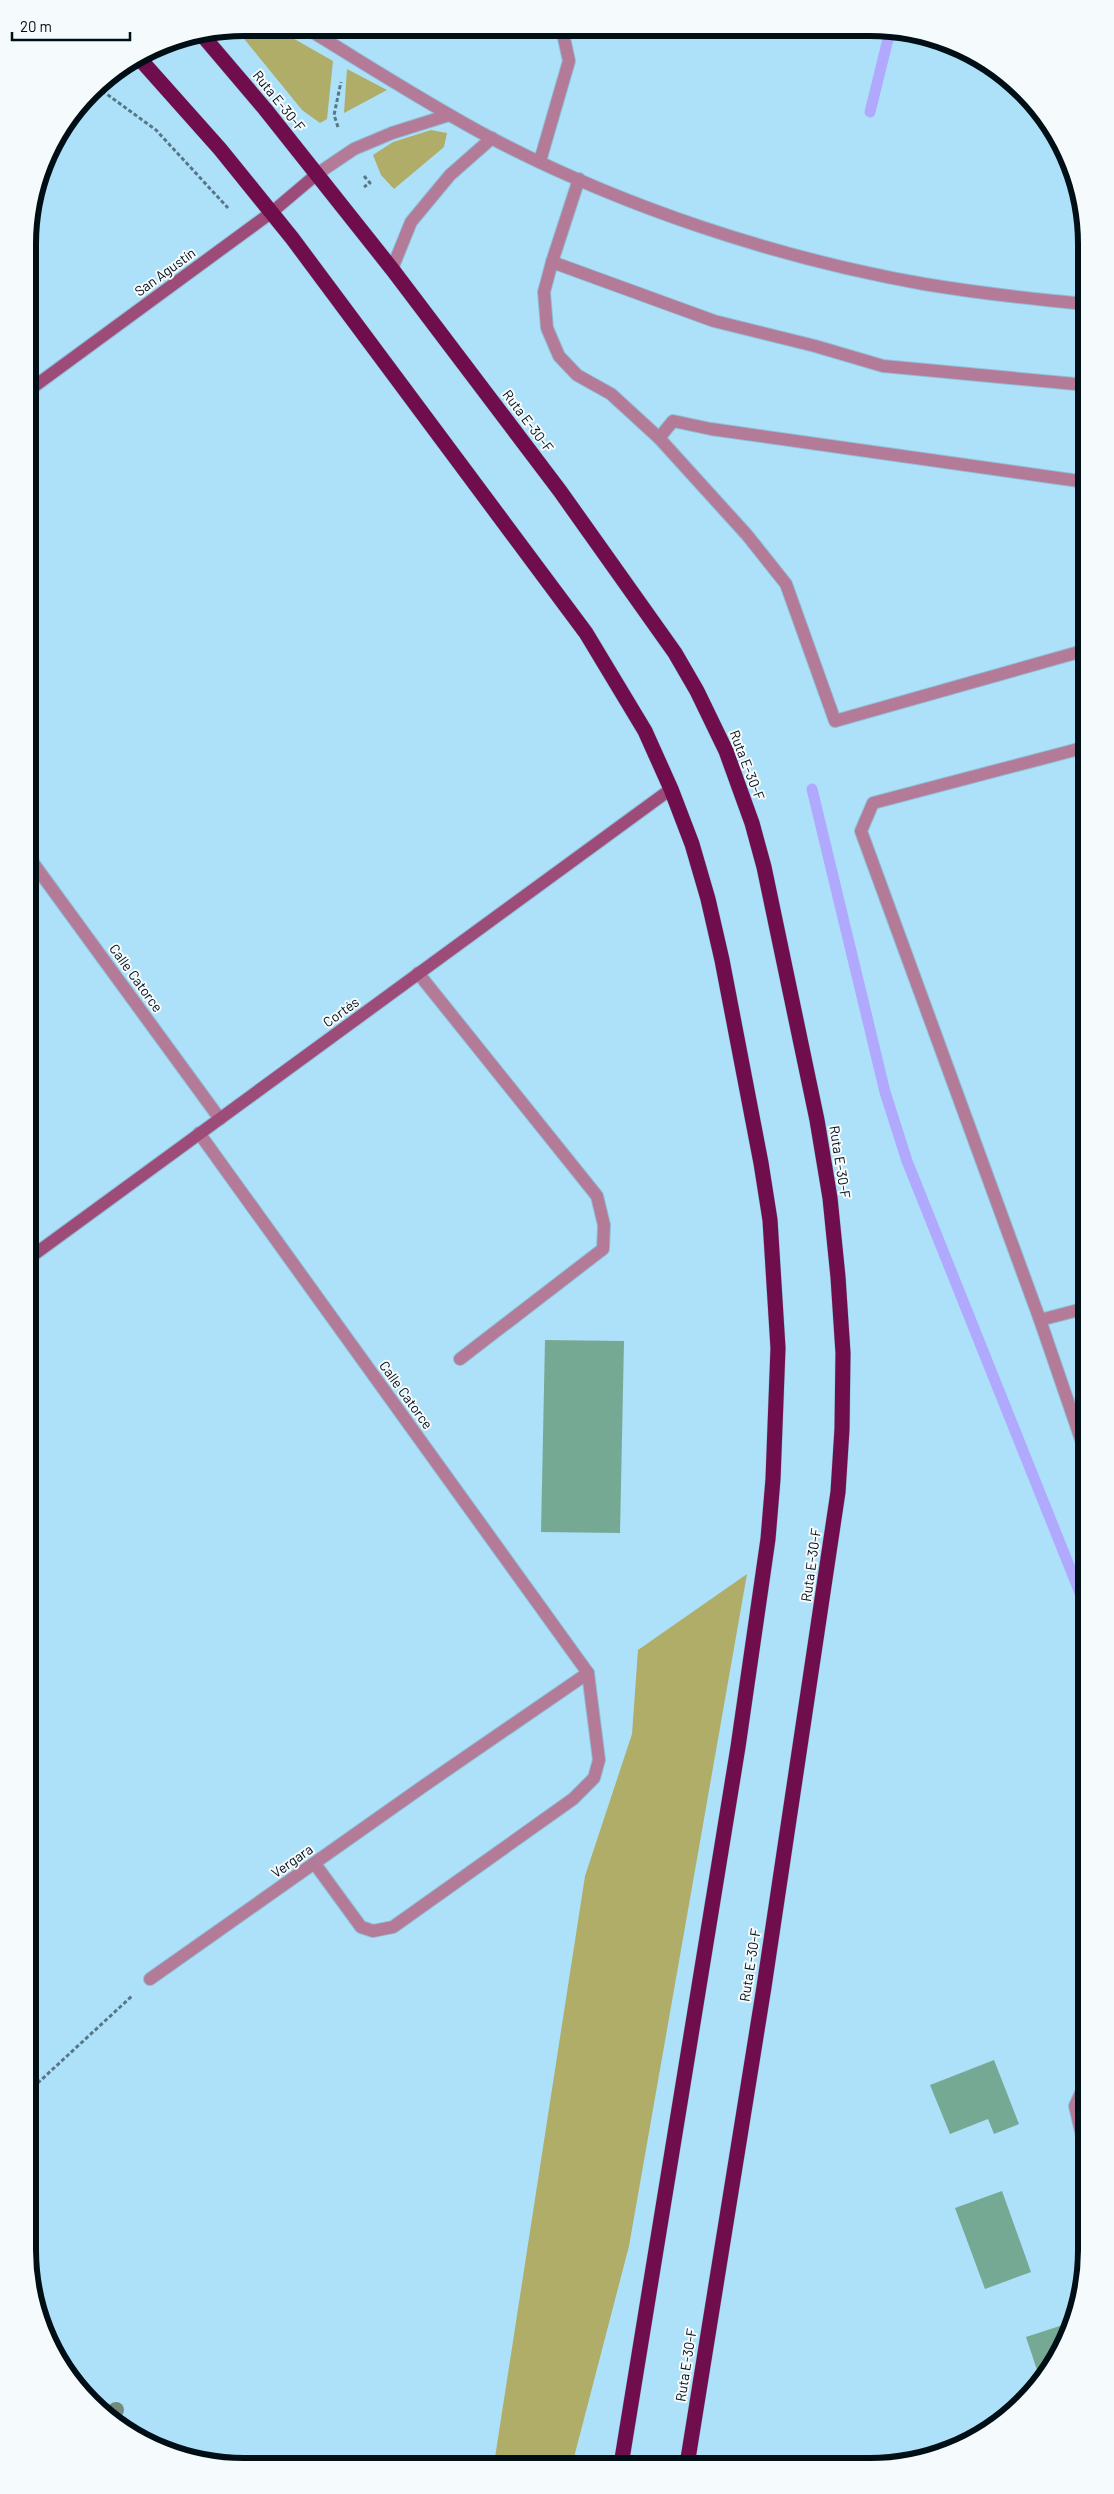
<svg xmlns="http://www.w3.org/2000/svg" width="1114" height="2494" viewBox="0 0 1114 2494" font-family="Barlow,sans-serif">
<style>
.green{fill:#afad68}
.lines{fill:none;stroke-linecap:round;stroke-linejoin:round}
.stream{stroke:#b0a9fd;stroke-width:11}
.building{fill:#75a994}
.lane-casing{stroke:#91bfd5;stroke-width:14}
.street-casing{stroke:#91bfd5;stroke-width:14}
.secondary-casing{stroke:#91bfd5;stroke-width:14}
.highway-casing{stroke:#91bfd5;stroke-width:16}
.path{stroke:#567787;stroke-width:3;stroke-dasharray:4 2.5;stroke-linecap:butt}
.lane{stroke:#b47b99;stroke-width:12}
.street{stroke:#b47b99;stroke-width:12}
.secondary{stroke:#9d4c7a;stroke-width:12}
.highway{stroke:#6f0d4d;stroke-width:15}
.tree{fill:#738a7e}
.labels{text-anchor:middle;stroke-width:4;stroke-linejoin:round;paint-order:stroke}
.street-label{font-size:14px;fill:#000e16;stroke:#f5fafd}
.rim{fill:none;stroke:#000e16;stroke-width:6}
</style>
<rect width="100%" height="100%" fill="#ade1f9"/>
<g class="green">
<polygon points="245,28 275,28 333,61 327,119 320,123 302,110 236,29"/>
<polygon points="347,69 387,90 344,113"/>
<polygon points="431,130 447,133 444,147 394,189 381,175 373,155 393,142"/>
<polygon points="747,1574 629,2246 572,2465 494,2464 585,1876 632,1734 638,1650"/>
</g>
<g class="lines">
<g class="stream">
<polyline points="870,112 890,31"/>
<polyline points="812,789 885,1092 907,1161 1086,1608"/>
</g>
</g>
<g class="building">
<polygon points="545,1340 624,1341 620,1533 541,1532"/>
<polygon points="994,2060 1019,2124 994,2134 988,2119 950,2134 930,2085"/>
<polygon points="1002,2191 1031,2272 985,2289 955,2208"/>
<polygon points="1072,2322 1070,2332 1041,2382 1026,2337"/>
</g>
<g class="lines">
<defs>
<g id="lane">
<path d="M 306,28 C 367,65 427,104 491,138 C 623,207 777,258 924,284 C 978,293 1032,299 1086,304"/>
<polyline points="540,161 569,61 562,29"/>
<polyline points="317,174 354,149 392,133 449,115"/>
<polyline points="579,179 552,262 714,321 815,346 883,366 1086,385"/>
<polyline points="552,262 544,292 547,328 559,356 577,375 611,394 659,438 673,421 711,429 1086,482"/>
<polyline points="392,269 411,222 450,175 492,138"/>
<polyline points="659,438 747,535 786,584 835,721 1086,650"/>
<polyline points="418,973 597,1196 604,1225 603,1249 460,1359"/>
<polyline points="1040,1320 1086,1308"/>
<polyline points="1086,1454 1040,1320 861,831 873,803 1086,747"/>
<polyline points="315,1864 361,1927 373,1931 393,1927 573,1799 594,1778 599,1760 588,1673"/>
<polyline points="1086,2153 1075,2106 1086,2082"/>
</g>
<g id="street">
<polyline points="28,856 220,1119"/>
<polyline points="150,1979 425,1785 588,1673 199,1133"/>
</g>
<g id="secondary">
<polyline points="28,391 272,212 317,174"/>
<polyline points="28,1259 671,789"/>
</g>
<g id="highway">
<polyline points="203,36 265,109 392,269 560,491 675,653 697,691 726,751 752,823 764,867 817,1120 830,1198 838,1277 843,1353 842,1429 838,1492 764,1987 687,2465"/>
<polyline points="139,58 220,149 292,238 586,633 645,731 671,789 692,844 708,899 722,960 761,1163 770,1220 778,1348 773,1479 768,1539 738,1747 621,2465"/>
</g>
</defs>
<use href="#lane" class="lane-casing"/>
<use href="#street" class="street-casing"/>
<use href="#secondary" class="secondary-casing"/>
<use href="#highway" class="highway-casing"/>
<g class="path">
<polyline points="97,87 156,130 228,208"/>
<polyline points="338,127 334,115 341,82"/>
<polyline points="364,176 370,183 364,187"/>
<polyline points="28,2092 132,1996"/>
</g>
<use href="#lane" class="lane"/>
<use href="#street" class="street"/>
<use href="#secondary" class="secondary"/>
<use href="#highway" class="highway"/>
</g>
<circle class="tree" cx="116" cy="2410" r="8"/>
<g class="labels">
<g class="street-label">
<text transform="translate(279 101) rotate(51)" y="5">Ruta E-30-F</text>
<text transform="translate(165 272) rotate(-36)" y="5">San Agustín</text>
<text transform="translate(528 421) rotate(53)" y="5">Ruta E-30-F</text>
<text transform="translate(747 765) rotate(69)" y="5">Ruta E-30-F</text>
<text transform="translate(136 978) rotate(54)" y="5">Calle Catorce</text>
<text transform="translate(341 1012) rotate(-36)" y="5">Cortés</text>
<text transform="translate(840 1162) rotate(81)" y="5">Ruta E-30-F</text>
<text transform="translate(406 1395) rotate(54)" y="5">Calle Catorce</text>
<text transform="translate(811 1565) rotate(-82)" y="5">Ruta E-30-F</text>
<text transform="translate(292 1861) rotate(-35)" y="5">Vergara</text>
<text transform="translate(750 1965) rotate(-81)" y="5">Ruta E-30-F</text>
<text transform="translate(686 2365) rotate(-81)" y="5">Ruta E-30-F</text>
</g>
</g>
<path d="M0 0H1114V2494H0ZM244 36H870A208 208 0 0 1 1078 244V2250A208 208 0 0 1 870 2458H244A208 208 0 0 1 36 2250V244A208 208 0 0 1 244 36Z" fill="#f5fafd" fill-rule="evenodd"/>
<path class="rim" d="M244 36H870A208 208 0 0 1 1078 244V2250A208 208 0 0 1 870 2458H244A208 208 0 0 1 36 2250V244A208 208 0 0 1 244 36Z"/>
<path d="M12 32v8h118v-8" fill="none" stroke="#000e16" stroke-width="2.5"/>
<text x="20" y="32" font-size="15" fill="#000e16" stroke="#f5fafd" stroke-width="4" paint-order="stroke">20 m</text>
</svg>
